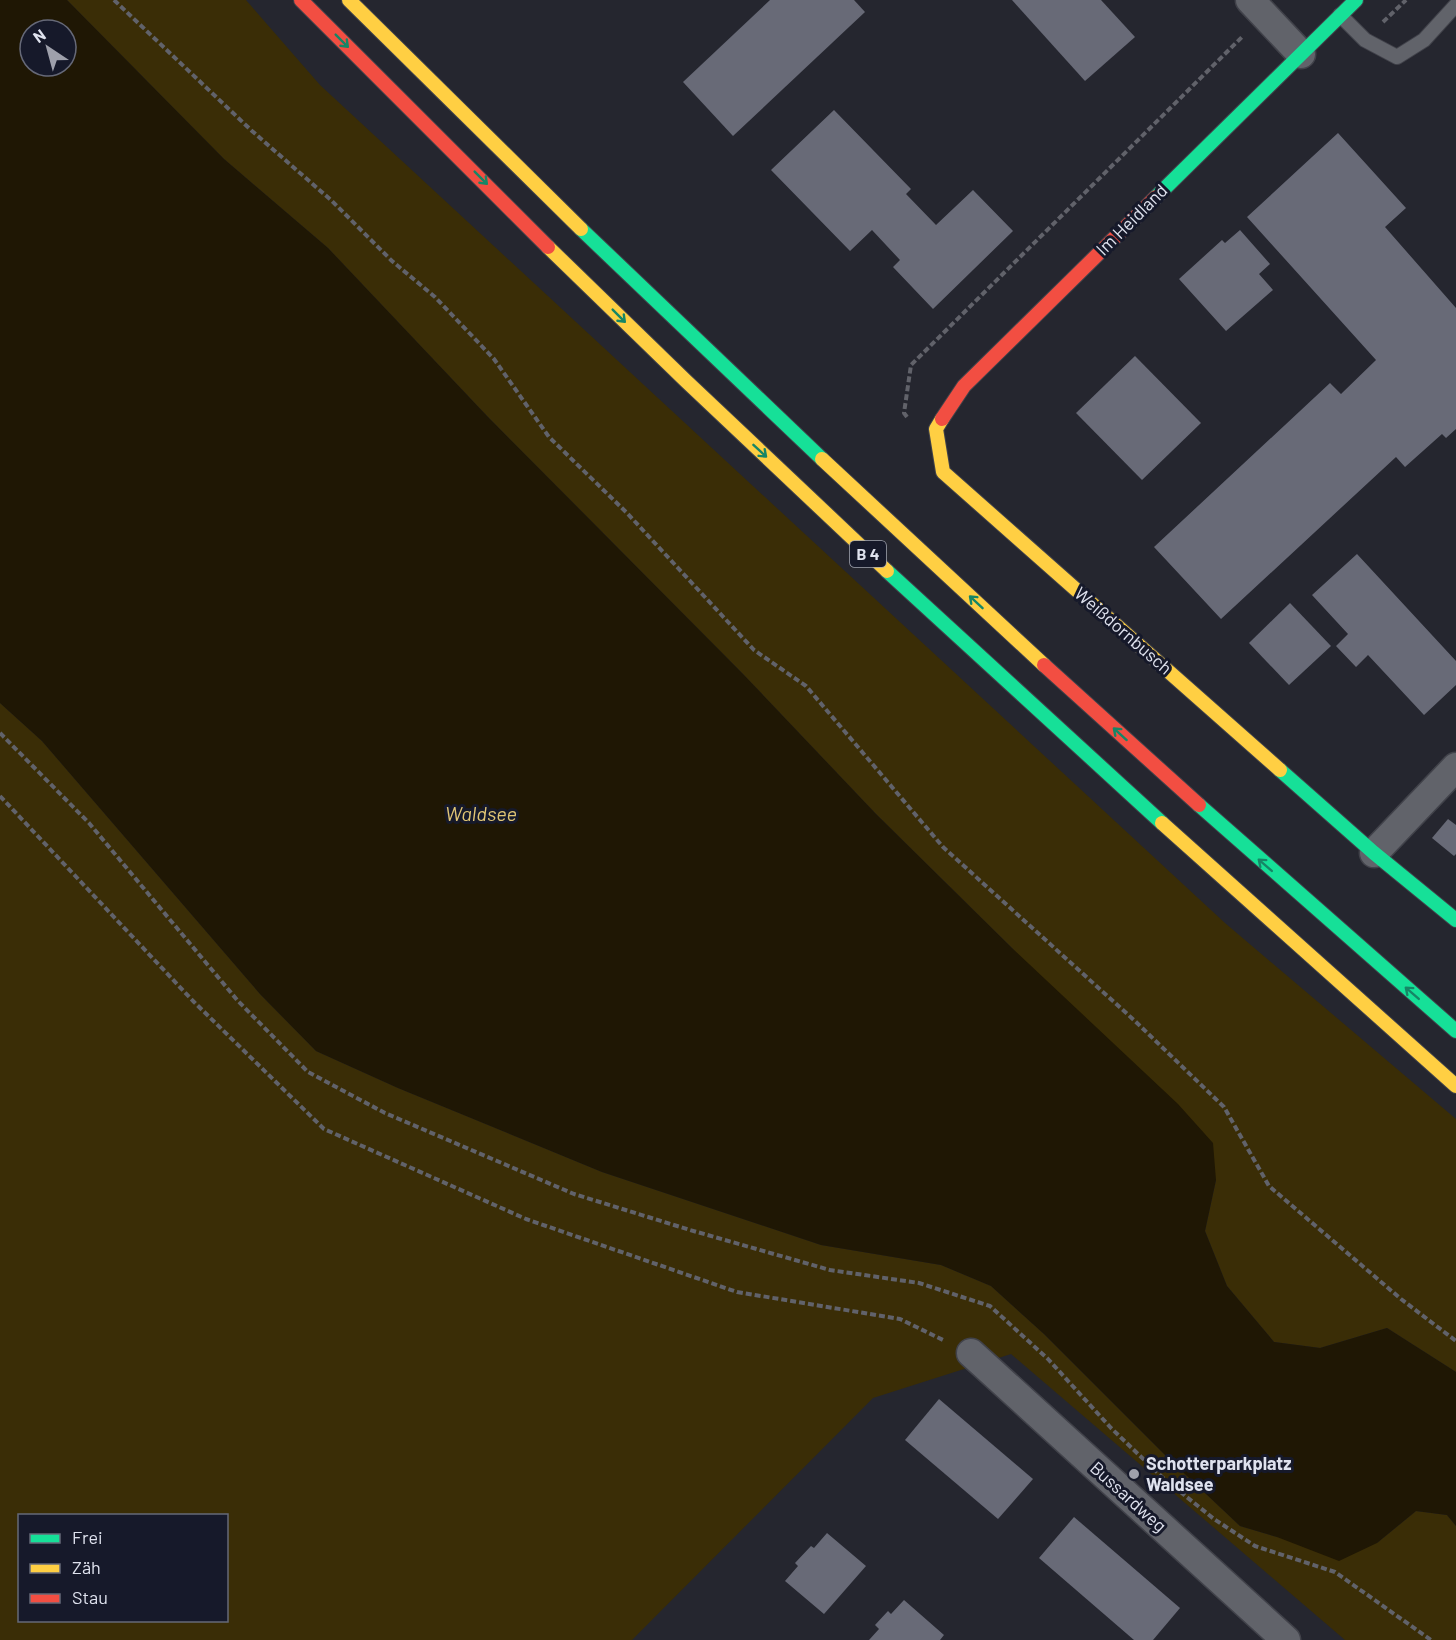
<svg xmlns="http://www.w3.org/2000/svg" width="1456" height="1640" viewBox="0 0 1456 1640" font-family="Barlow,sans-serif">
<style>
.green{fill:#3a2d06;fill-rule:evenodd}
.water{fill:#1f1704;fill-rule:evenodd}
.building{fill:#686a77}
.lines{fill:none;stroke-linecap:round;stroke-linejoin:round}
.lane-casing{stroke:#41424a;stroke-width:16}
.street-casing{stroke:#41424a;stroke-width:31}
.fast-casing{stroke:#41424a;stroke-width:16}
.slow-casing{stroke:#41424a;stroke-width:16}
.jam-casing{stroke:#41424a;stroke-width:16}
.path{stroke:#61626a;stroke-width:4;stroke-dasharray:6 3;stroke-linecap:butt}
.lane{stroke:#61636a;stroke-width:14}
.street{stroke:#61636a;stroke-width:28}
.fast{stroke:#16e098;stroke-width:14}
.slow{stroke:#ffcf43;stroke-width:14}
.jam{stroke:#f24e42;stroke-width:14}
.oneway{stroke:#168666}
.poi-dot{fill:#9ea0ab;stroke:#16192a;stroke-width:2}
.labels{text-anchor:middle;stroke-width:6;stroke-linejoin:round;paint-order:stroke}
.shield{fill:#16192a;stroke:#a3a6b3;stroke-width:1.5}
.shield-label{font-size:16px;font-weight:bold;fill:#dfe2ee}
.street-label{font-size:18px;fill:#dfe2ee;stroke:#16192a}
.poi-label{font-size:18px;font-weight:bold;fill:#dfe2ee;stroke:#16192a;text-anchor:start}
.water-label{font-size:20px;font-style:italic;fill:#e2c675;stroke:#16192a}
</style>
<rect width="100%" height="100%" fill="#25262f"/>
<g class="green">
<polygon points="67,0 246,0 320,85 1225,923 1456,1119 1456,1372 1387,1328 1320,1348 1274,1342 1227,1286 1205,1231 1216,1180 1012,948 876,814 743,674 487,416 328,248 224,159"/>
<path d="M 0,703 L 42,741 L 260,994 L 316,1051 L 398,1088 L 602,1172 L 821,1245 L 941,1265 L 991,1286 L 1044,1334 L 1169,1459 L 1240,1526 L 1277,1537 L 1377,1543 L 1416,1511 L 1447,1515 L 1456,1526 L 1456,1640 L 1345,1640 L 1011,1354 L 873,1398 L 632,1640 L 0,1640 ZM 20,1516 L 226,1516 L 226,1620 L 20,1620 Z"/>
</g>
<path class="water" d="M 0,0 L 67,0 L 224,159 L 328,248 L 487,416 L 743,674 L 876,814 L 1012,948 L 1178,1104 L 1213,1143 L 1216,1180 L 1205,1231 L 1227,1286 L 1274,1342 L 1320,1348 L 1387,1328 L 1456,1372 L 1456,1526 L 1447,1515 L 1416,1511 L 1377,1543 L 1339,1561 L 1277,1537 L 1240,1526 L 1169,1459 L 1044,1334 L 991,1286 L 941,1265 L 821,1245 L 602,1172 L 398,1088 L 316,1051 L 260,994 L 42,741 L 0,703 ZM 30,30 L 66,30 L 66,66 L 30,66 Z"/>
<g class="building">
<polygon points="770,0 854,0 865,12 733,136 683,82"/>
<polygon points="1012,0 1101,0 1135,37 1085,81"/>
<polygon points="834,110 911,189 906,194 936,225 973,190 1013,231 933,309 893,267 900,260 872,230 850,251 771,170"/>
<polygon points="1338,133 1406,208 1385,227 1456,308 1456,429 1446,438 1442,434 1405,467 1396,457 1221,619 1154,547 1330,383 1341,394 1376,360 1247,217"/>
<polygon points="1240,230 1270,264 1259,274 1273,290 1226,331 1179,279 1222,240 1225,243"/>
<polygon points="1135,356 1201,423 1142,480 1076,413"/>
<polygon points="1357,554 1456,661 1456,685 1424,715 1368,655 1356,667 1336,646 1348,634 1312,595"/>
<polygon points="1290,603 1331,646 1289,685 1249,643"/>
<polygon points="1448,819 1456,825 1456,854 1454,856 1432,838"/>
<polygon points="939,1399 1033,1479 998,1519 905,1440"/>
<polygon points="1074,1517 1180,1608 1153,1640 1134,1640 1039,1558"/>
<polygon points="827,1533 866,1566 824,1614 785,1581 798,1566 795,1563 811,1546 814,1548"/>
<polygon points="904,1600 944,1635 940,1640 869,1640 879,1629 875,1625 888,1611 891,1614"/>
</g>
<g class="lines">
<defs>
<polyline id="lane" points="1340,15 1365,40 1397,57 1424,40 1456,5"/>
<g id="street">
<polyline points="1250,0 1301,54"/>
<polyline points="1374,853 1456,767"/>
<polyline points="971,1353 1286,1640"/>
</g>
<g id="fast">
<polyline points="1156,197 1356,0"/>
<polyline points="581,229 822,459"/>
<polyline points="887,571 1162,823"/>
<polyline points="1280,770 1374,853 1456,920"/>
<polyline points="1199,805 1456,1031"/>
</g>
<g id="slow">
<polyline points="349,0 581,229"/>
<polyline points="548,247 686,381 887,571"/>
<polyline points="942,419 936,429 943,472 1280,770"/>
<polyline points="822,459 1044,665"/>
<polyline points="1162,823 1456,1086"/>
</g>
<g id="jam">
<polyline points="301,0 548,247"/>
<polyline points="942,419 964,386 1156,197"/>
<polyline points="1044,665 1199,805"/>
</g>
</defs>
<use href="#lane" class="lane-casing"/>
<use href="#street" class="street-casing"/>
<use href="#fast" class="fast-casing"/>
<use href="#slow" class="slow-casing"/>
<use href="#jam" class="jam-casing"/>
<g class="path">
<polyline points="114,0 252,131 332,201 392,261 435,297 494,359 549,437 627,513 754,650 806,686 943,847 1135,1021 1224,1107 1269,1186 1401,1299 1456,1341"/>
<polyline points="1383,22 1406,0"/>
<polyline points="907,417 904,413 911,365 1243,36"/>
<polyline points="0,733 89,823 238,1001 308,1072 385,1113 574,1194 690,1230 830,1270 919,1283 990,1306 1048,1359 1111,1428 1162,1477 1214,1519 1255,1546 1335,1572 1431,1640"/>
<polyline points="0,796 193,1001 324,1129 526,1219 737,1292 900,1319 943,1340"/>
</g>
<use href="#lane" class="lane"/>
<use href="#street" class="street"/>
<use href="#fast" class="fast"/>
<use href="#slow" class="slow"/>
<use href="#jam" class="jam"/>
</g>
<defs><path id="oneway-shaft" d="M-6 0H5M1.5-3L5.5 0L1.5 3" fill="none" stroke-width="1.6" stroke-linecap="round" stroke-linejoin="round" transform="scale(1.5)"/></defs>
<g class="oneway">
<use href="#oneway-shaft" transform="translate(342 41) rotate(45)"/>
<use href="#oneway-shaft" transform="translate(481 178) rotate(45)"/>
<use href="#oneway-shaft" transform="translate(619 316) rotate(45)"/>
<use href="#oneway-shaft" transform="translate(760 451) rotate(43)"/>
<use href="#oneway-shaft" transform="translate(976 602) rotate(-137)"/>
<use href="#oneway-shaft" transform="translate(1120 734) rotate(-138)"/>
<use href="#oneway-shaft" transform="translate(1265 865) rotate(-139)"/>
<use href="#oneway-shaft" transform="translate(1412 993) rotate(-139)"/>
</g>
<circle class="poi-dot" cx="1134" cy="1474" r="6"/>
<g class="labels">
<rect class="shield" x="850" y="541" width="36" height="26" rx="4.5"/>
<g class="shield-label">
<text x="868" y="560">B 4</text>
</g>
<g class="street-label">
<text transform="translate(1132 220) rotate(-45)" y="6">Im Heidland</text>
<text transform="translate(1123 631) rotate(41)" y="6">Weißdornbusch</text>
<text transform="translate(1128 1497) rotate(42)" y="6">Bussardweg</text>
</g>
<g class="poi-label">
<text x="1146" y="1470">Schotterparkplatz<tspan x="1146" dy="21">Waldsee</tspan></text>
</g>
<g class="water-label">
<text x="481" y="821">Waldsee</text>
</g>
</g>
<rect x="18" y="1514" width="210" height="108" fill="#16192a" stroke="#666978" stroke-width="1.5"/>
<rect x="30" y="1534" width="30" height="9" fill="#16e098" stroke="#666978" stroke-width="1.5"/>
<text x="72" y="1544" font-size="18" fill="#dfe2ee">Frei</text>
<rect x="30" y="1564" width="30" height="9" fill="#ffcf43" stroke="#666978" stroke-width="1.5"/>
<text x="72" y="1574" font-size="18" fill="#dfe2ee">Zäh</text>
<rect x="30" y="1594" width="30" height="9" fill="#f24e42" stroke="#666978" stroke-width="1.5"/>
<text x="72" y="1604" font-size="18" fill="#dfe2ee">Stau</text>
<g transform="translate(48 48) rotate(324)"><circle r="28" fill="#16192a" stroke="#666978" stroke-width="1.5"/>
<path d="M0-4.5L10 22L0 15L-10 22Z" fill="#9ea0ab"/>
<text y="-9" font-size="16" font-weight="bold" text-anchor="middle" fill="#dfe2ee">N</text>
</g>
</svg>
